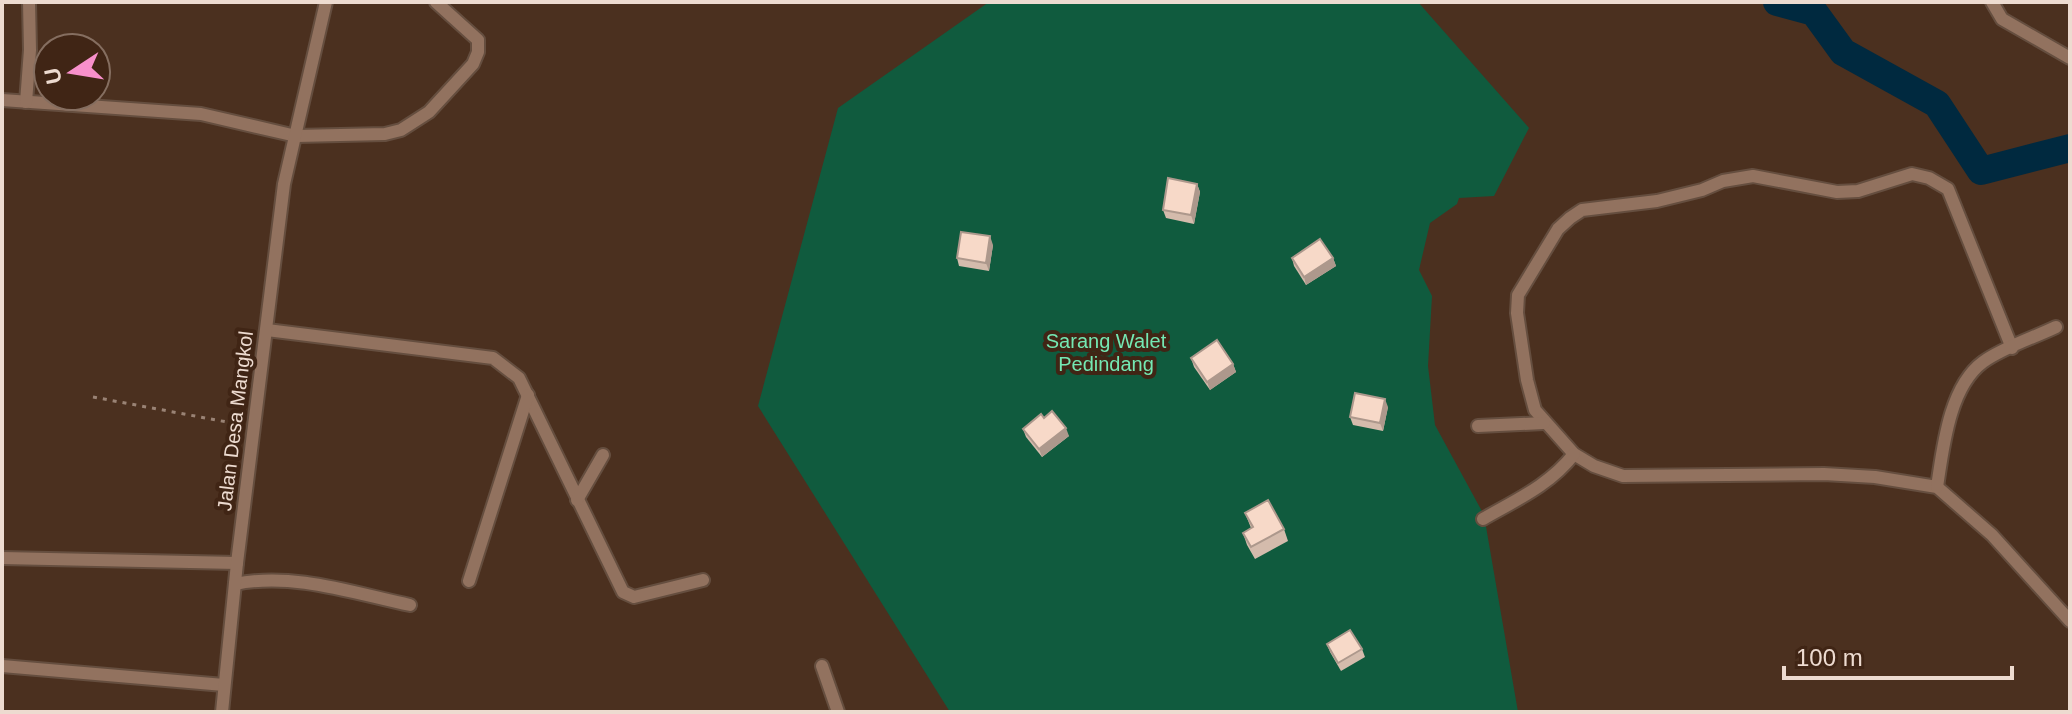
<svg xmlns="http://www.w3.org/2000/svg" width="2072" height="714" viewBox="0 0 2072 714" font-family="Arial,sans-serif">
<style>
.green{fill:#105b3e}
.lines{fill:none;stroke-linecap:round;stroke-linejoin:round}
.river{stroke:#00293f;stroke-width:28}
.street-casing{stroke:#654e3f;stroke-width:16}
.path{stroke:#9a8375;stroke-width:3;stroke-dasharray:4 6;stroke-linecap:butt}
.street{stroke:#92725f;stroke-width:12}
.wall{fill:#d4bbac}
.shaded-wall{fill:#ad988c}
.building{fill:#f7d9c8;stroke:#ad988c;stroke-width:2}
.labels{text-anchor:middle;stroke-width:8;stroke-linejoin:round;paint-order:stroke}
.park-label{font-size:20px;fill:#74e8b3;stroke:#402515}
.street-label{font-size:20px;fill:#eddbd0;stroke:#402515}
</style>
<rect width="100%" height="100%" fill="#4b301f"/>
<polygon class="green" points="989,2 1418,2 1529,128 1494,196 1459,198 1457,204 1430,223 1419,270 1432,296 1428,366 1435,425 1484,515 1518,712 950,712 758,406 838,108"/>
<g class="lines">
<polyline class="river" points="1777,2 1814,12 1843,52 1937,104 1981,171 2070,148"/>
<defs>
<g id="street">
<polyline points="1992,2 2002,19 2070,58"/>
<polyline points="2,100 201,114 296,136 385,134 401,130 429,112 473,64 478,52 478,40 436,2"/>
<polyline points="26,102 30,50 29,2"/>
<polyline points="267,330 493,358 519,378 623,592 634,597 703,580"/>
<polyline points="2012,348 1948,189 1929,178 1912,174 1858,191 1837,192 1753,176 1723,181 1702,190 1657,201 1582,210 1570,218 1558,229 1518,295 1517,313 1527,380 1535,410 1574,454 1594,466 1623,476 1824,474 1875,477 1937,487 1992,535 2070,621"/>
<polyline points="1478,426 1544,423"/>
<path d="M 1937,487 C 1943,448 1949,387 1983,362 C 2004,347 2033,338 2056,327"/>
<polyline points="577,500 603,455"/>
<path d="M 1483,519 C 1516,500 1550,485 1574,454"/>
<polyline points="2,558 237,563"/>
<polyline points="469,581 528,395"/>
<path d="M 235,584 C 293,572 353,593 410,605"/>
<polyline points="2,666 224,685"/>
<polyline points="822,666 838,712"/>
<polyline points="222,712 237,563 284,184 326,2"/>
</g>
</defs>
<use href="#street" class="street-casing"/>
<polyline class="path" points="93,397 243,425"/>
<use href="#street" class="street"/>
</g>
<g class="wall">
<polygon points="1197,184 1200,192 1194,224 1166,218 1163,210"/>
<polygon points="993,245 989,271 959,266 957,258"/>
<polygon points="1292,258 1333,258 1336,266 1306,285 1294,266"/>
<polygon points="1191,358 1233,364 1236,372 1210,390 1194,367"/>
<polygon points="1388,407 1383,431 1353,425 1350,417"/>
<polygon points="1044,418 1069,436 1042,457 1026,437 1023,429"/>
<polygon points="1245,513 1284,529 1288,541 1255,559 1247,545 1243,533 1251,528"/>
<polygon points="1327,644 1362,649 1365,657 1341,671 1330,652"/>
</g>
<g class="shaded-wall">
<polygon points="1197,184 1200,192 1194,224 1191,215"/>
<polygon points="990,236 993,245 989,271 986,263"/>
<polygon points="1333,258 1336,266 1306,285 1304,277"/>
<polygon points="1233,364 1236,372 1210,390 1207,382"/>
<polygon points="1385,399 1388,407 1383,431 1380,423"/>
<polygon points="1066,428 1069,436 1042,457 1039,449"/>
</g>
<g class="building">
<polygon points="1168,178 1197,184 1191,215 1163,210"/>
<polygon points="961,232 990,236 986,263 957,258"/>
<polygon points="1320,239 1333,258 1304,277 1292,258"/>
<polygon points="1217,340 1233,364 1207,382 1191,358"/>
<polygon points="1355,393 1385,399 1380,423 1350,417"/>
<polygon points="1052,411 1066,428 1039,449 1023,429 1041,414 1044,418"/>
<polygon points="1268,500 1284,529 1251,547 1243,533 1253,527 1245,513"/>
<polygon points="1350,630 1362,649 1338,663 1327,644"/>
</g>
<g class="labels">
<g class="park-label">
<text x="1106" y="348">Sarang Walet<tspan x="1106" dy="23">Pedindang</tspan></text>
</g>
<g class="street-label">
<text transform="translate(235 421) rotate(-83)" y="7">Jalan Desa Mangkol</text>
</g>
</g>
<rect width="2072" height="714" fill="none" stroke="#eddbd0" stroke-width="8"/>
<g transform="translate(72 72) rotate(258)"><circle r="38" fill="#402515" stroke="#856e60" stroke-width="2"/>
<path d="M0-6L14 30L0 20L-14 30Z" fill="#f890cb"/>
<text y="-12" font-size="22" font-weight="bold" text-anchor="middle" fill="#eddbd0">U</text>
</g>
<path d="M1784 666v12h228v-12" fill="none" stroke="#eddbd0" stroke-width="4"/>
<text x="1796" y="666" font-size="24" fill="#eddbd0" stroke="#402515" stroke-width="6" paint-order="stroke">100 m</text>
</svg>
